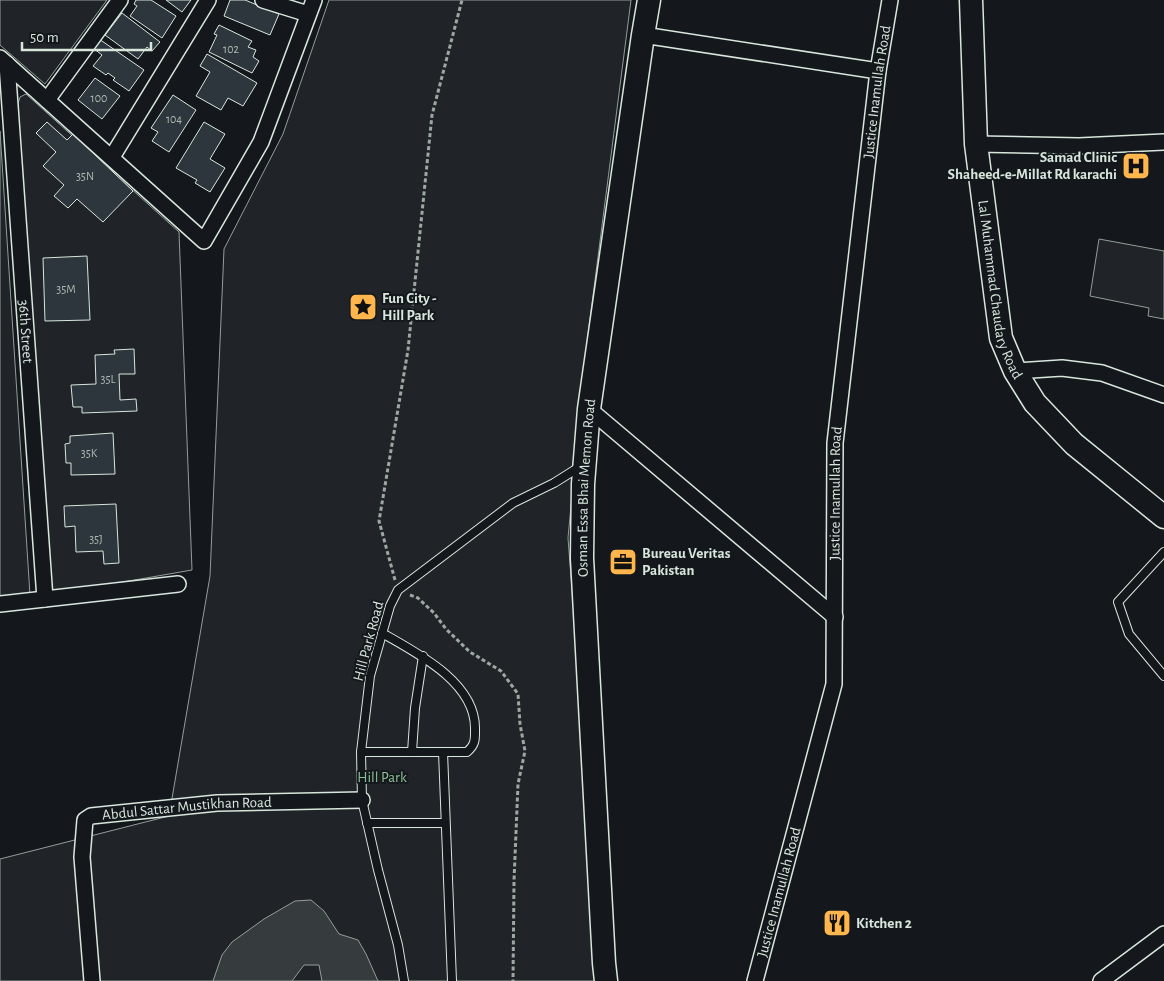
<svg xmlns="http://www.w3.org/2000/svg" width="1164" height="981" viewBox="0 0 1164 981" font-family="'Alegreya Sans',sans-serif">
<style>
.green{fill:#202428;stroke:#939e99}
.water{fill:#363b3e;stroke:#939e99}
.building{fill:#2c363c;stroke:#d8e6dc}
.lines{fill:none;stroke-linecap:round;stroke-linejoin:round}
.lane-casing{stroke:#d8e6dc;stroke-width:10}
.street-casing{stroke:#d8e6dc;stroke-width:18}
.secondary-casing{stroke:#d8e6dc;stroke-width:25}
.path{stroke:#9da8a2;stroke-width:3;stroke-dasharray:4 2.5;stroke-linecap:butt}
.lane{stroke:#14181c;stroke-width:8}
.street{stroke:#14181c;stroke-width:15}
.secondary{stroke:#14181c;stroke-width:22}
.labels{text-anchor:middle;stroke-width:4;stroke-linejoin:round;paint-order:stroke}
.number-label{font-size:12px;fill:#adbab4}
.street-label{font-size:15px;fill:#d8e6dc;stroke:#14181c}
.poi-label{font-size:15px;font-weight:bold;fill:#d8e6dc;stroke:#14181c;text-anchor:start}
.park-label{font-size:15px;fill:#8ac095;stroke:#14181c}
</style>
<rect width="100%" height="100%" fill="#14181c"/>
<g class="green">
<polygon points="0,0 107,0 45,84 0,45"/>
<polygon points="329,0 631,0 585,358 568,538 602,981 0,981 0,859 169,816 210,576 224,249 283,134"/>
<polygon points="26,94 179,232 192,570 54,594 49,589 17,107 20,97"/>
<polygon points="0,131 30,595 0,599"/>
<polygon points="1099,239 1164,251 1164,319 1148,316 1149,308 1090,296"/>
</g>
<polygon class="water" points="311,900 324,911 339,934 358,940 366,954 378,981 322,981 319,965 304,965 292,981 213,981 222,955 232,942 264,919 295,901"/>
<g class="building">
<polygon points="136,0 151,0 176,16 162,38 130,16 137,6 134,4"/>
<polygon points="166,0 191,0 182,12"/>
<polygon points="230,0 245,0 279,14 270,35 224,16"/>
<polygon points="122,13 160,42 152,51 147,47 138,59 105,35"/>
<polygon points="219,25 252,41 248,47 256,50 253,57 259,61 252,73 209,52 217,35 214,34"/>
<polygon points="99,39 144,70 129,91 113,80 115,78 108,73 106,75 93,66 102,55 93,48"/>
<polygon points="207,54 257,83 243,106 228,98 221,110 196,96 210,72 200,66"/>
<polygon points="95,78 120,96 102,119 78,100"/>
<polygon points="173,95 196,110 169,152 152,141 158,132 151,128"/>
<polygon points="47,122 67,140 73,134 133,191 103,222 77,199 68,208 54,196 64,185 43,166 56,152 36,133"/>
<polygon points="204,122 225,134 210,159 225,168 210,192 195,183 197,180 176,168"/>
<polygon points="87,256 90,320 45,321 43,258"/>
<polygon points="134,349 135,374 119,374 120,400 136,399 137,411 82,413 82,407 73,407 71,385 96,384 95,355 115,354 114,350"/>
<polygon points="113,433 115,474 71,475 71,463 66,463 65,444 70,443 70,436"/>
<polygon points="116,504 119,563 104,564 103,551 76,552 75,526 65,527 64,506"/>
</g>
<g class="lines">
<defs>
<g id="lane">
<polyline points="1164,552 1118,602 1129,634 1164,676"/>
<path d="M 361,752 L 467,752 C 476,744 475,739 475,728 C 475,682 417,653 382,633"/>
<polyline points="412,752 415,708 423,656"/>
<polyline points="443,752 452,981"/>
<polyline points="367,823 444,823"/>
<polyline points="404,981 398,945 378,870 362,800 361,752 370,676 390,606 398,590 513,503 554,483 581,466"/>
</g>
<g id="street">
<polyline points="263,0 308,14"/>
<polyline points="643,35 878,71"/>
<polyline points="0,58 204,241 261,142 314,0"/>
<path id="s1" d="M 7,64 L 45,599"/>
<polyline points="47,100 120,0"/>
<polyline points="976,144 1079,146 1164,142"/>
<polyline points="112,157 208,0"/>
<polyline points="1015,371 1062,368 1102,373 1164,395"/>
<polyline points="589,409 835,617"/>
<polyline points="0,604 178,584"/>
<path id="s2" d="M 92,981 L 82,857 L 85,820 L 91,816 L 217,803 L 362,800"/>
<path id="s3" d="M 755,981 L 834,684 L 835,443 L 878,71 L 890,0"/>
<polyline points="1101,981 1164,934"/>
</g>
<g id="secondary">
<path id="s4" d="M 971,0 L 976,144 L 1001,338 L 1015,371 L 1035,403 L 1074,444 L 1164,517"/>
<path id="s5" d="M 606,981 L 604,963 L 582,558 L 583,484 L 589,409 L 643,35 L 649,0"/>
</g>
</defs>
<use href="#lane" class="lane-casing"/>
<use href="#street" class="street-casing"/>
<use href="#secondary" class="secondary-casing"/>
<g class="path">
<polyline points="395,580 379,521 408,350 432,115 462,0"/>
<polyline points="410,595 418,598 434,613 446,629 470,652 501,671 518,694 520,724 525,751 518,784 514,881 513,981"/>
</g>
<use href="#lane" class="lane"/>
<use href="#street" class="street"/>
<use href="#secondary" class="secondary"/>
</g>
<defs>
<symbol id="hospital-square" viewBox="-11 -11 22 22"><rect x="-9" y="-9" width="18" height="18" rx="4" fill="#ffb74d" stroke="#14181c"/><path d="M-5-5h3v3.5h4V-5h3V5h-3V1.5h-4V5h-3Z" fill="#111"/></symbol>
<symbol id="sight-square" viewBox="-11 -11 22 22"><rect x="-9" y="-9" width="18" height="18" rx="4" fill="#ffb74d" stroke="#14181c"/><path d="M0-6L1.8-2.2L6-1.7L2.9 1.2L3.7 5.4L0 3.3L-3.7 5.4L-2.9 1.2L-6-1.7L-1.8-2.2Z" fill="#111"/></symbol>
<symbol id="office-square" viewBox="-11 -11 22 22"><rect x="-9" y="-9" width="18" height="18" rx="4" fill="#ffb74d" stroke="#14181c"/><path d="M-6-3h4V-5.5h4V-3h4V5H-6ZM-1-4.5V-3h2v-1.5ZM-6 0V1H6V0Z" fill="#111"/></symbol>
<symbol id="restaurant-square" viewBox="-11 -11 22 22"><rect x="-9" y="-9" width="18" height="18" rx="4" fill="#ffb74d" stroke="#14181c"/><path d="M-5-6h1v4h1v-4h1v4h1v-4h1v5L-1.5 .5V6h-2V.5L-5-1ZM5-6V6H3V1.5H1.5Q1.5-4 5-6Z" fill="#111"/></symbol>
</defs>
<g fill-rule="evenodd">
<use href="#hospital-square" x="1120" y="150" width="32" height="32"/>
<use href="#sight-square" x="347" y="291" width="32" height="32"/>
<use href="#office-square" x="607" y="546" width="32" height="32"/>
<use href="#restaurant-square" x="821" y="907" width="32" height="32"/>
</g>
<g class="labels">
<g class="number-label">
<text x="231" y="53">102</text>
<text x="99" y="102">100</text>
<text x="174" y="123">104</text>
<text x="85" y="180">35N</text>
<text x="66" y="293">35M</text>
<text x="108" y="383">35L</text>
<text x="89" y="457">35K</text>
<text x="96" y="543">35J</text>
</g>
<g class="street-label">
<text dy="5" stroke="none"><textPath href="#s3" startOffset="902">Justice Inamullah Road</textPath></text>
<text dy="5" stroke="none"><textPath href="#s4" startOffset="292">Lal Muhammad Chaudary Road</textPath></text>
<text dy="5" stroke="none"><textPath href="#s1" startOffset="268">36th Street</textPath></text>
<text dy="5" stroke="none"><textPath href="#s5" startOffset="494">Osman Essa Bhai Memon Road</textPath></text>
<text dy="5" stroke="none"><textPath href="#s3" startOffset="498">Justice Inamullah Road</textPath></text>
<text transform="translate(368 641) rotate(-75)" y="5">Hill Park Road</text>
<text dy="5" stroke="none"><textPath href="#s2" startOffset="265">Abdul Sattar Mustikhan Road</textPath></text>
<text dy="5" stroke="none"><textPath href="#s3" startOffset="92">Justice Inamullah Road</textPath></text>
</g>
<g class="poi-label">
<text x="1117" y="162" text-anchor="end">Samad Clinic<tspan x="1117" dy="17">Shaheed-e-Millat Rd karachi</tspan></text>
<text x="382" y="303">Fun City -<tspan x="382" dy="17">Hill Park</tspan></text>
<text x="642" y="558">Bureau Veritas<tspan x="642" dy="17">Pakistan</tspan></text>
<text x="856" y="928">Kitchen 2</text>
</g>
<g class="park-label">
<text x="382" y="782">Hill Park</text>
</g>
</g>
<path d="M22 42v8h129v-8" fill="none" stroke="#d8e6dc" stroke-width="2.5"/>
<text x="30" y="42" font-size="15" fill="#d8e6dc" stroke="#14181c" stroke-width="4" paint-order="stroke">50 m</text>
</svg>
